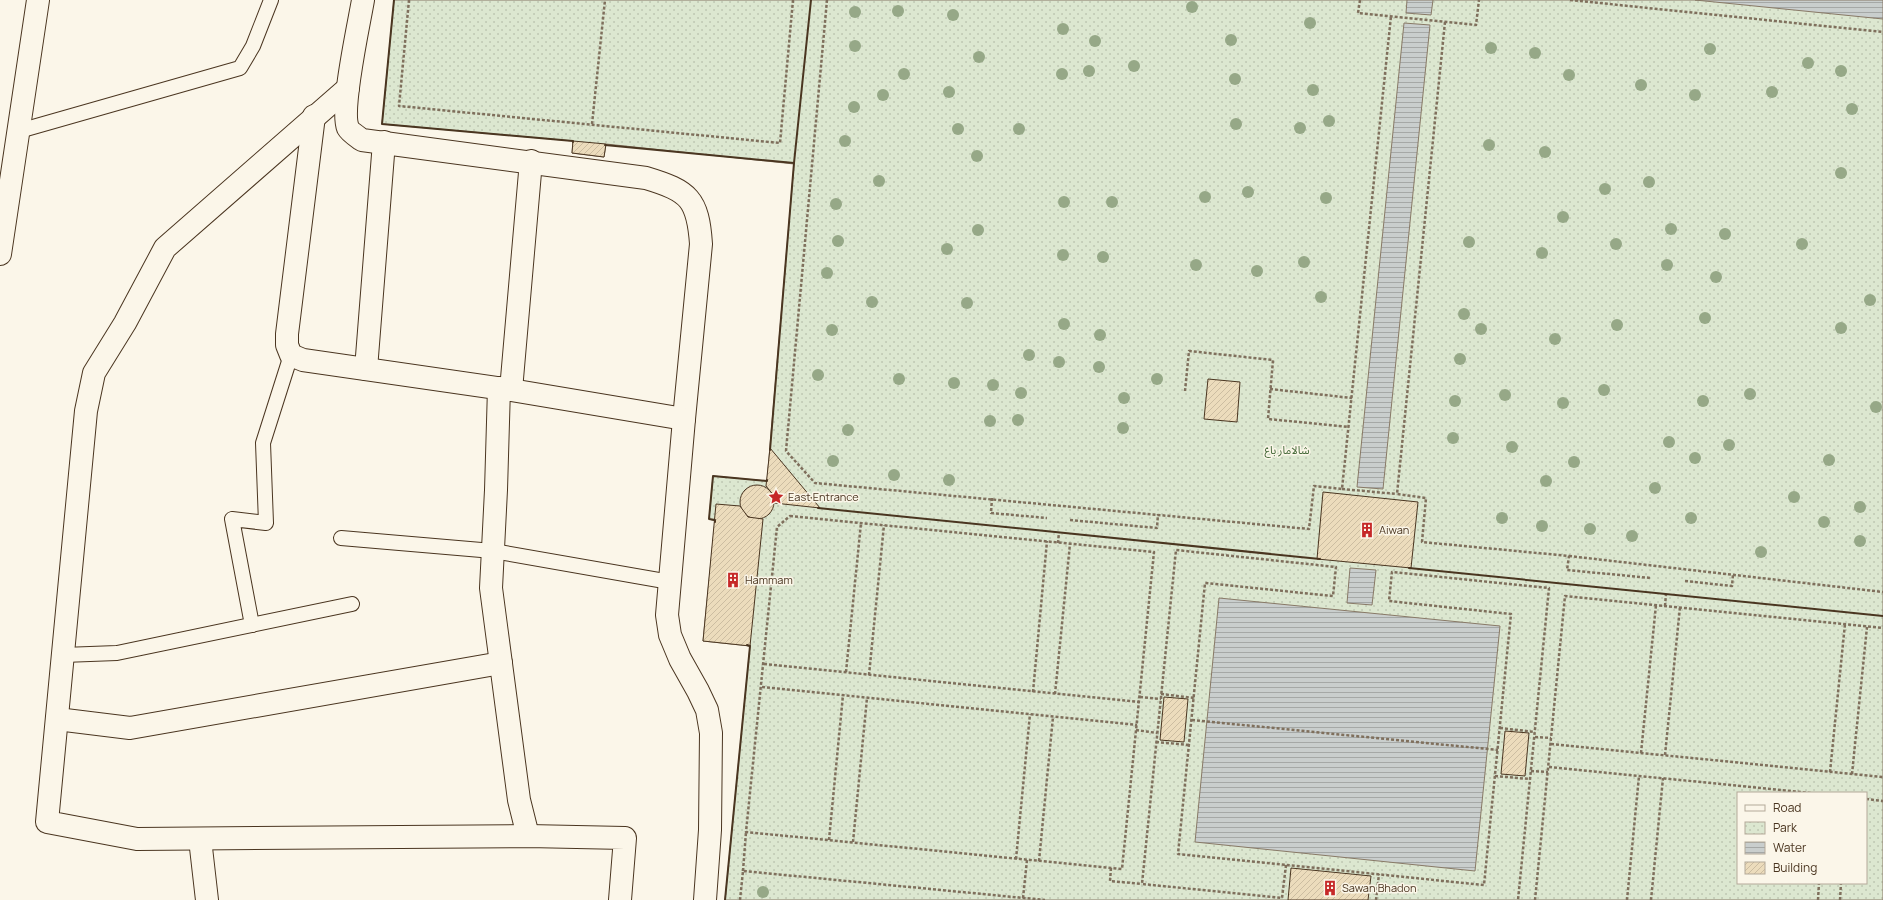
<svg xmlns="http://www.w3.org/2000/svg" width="1883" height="900" viewBox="0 0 1883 900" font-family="Manrope,'Noto Sans Arabic',sans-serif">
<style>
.park{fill:url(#park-dots);stroke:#887966;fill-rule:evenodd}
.water{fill:url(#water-rules);stroke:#887966}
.building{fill:url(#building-hatch);stroke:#4a3520}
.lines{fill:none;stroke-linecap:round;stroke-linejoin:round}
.lane-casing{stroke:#4a3520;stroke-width:16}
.street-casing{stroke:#4a3520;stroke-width:24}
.path{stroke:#7f6f5c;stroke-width:2.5;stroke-dasharray:3 2;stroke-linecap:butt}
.lane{stroke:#fbf6e9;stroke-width:14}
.street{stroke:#fbf6e9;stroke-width:22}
.wall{stroke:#4a3520;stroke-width:2}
.tree{fill:#96a887}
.labels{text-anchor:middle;stroke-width:3;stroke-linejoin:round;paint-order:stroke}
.park-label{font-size:11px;fill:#436837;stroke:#fbf6e9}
.poi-label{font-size:11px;fill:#4a3520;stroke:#fbf6e9;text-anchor:start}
</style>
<defs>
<pattern id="park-dots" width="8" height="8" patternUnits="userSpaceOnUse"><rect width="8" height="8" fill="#dce7d0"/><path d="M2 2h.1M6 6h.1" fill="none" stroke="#bec7b2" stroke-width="1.8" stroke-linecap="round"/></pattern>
<pattern id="water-rules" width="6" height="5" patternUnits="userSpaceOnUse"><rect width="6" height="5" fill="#c9cecd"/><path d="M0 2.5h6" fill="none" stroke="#a5a8a6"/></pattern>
<pattern id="building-hatch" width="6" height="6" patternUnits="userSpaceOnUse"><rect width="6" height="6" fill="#ecdcbc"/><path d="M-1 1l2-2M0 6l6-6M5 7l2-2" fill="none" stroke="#ccbda1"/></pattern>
</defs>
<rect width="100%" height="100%" fill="#fbf6e9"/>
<path class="park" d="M 394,0 L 1883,0 L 1883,900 L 725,900 L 750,646 L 703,641 L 715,521 L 709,519 L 713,476 L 767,481 L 794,164 L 606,144 L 604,157 L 572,153 L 573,141 L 382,124 ZM 1738,793 L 1866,793 L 1866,883 L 1738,883 Z"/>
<g class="water">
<polygon points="1407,0 1433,0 1431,15 1406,13"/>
<polygon points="1695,0 1883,0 1883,19"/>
<polygon points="1404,23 1430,25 1383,489 1357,487"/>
<polygon points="1350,568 1376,570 1372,605 1347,603"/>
<polygon points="1219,598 1500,626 1475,871 1195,842"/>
</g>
<g class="building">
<polygon points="573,141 606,144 604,157 572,153"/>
<polygon points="1208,379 1240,382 1237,422 1204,419"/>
<polygon points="770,448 820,508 774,503 775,497 766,486"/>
<circle cx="757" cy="502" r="17"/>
<polygon points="1323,492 1418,502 1411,568 1317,559"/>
<polygon points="716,504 740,506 748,517 763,519 750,646 703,641"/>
<polygon points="1164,697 1188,699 1184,742 1160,740"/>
<polygon points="1505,731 1529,733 1525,776 1501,774"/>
<polygon points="1291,868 1371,876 1368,900 1288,900"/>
</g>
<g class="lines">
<defs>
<g id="lane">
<polyline points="19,131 240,68 253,46 271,0"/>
<polyline points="341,538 493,551 670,582"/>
<polyline points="252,625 232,519 266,523 263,443 291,355"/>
<polyline points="63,655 117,653 352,604"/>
</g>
<g id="street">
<path d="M 363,0 C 359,24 340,109 348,128 C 350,132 358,137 362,140 L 646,178 C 689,191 698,199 701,244 L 684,419 L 667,615 L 670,635 L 680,659 L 698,691 L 707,710 L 711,733 L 710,830 L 705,900"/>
<polyline points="348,88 165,248 125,323 94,373 86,411 47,822 137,839 528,836 625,838 620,900"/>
<polyline points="314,116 287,334 287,345 291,355 303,360 511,390 684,419"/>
<polyline points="0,254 38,0"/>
<polyline points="366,369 384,142"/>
<polyline points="499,388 496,490 491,588 519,800 528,836"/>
<polyline points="511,390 531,161"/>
<polyline points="57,719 130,728 501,663"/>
<polyline points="200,839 207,900"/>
</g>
</defs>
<use href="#lane" class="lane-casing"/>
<use href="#street" class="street-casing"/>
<g class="path">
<polyline points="409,0 399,106 780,143 793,0"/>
<polyline points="827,0 786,451 815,483 1309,529 1314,486 1342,489 1391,16"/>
<polyline points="1360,0 1358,13 1476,25 1479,0"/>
<polyline points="1570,0 1883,32"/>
<polyline points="1445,22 1397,494 1426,498 1422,542 1569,556 1567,570 1651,578"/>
<polyline points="592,124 605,0"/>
<polyline points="1270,389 1352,398"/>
<polyline points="1185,391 1189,351 1273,360 1268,419 1349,427"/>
<polyline points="1342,489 1397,494"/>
<polyline points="992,498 991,513 1047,518"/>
<polygon points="790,516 1154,552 1122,869 746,832 777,527"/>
<polyline points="1070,520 1157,528 1158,514"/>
<polyline points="1058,543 1059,532"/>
<polyline points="1569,556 1883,592"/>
<polyline points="1685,581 1732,586 1733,574"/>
<polyline points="1665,606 1666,594"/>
<polyline points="764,664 1139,702"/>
<polyline points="846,672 861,523"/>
<polyline points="869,675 884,525"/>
<polyline points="762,687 1137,725"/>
<polyline points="1033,692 1047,541"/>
<polyline points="1055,694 1070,544"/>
<polyline points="1161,694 1194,698"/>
<polyline points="1140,697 1161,699"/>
<polyline points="1192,720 1498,750"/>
<polyline points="1500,728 1535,732"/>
<polyline points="1136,730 1157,733"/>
<polyline points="1535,737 1551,738"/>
<polyline points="1156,742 1189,745"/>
<polyline points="1551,744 1883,777"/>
<polyline points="1641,753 1656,605"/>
<polyline points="1665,755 1680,607"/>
<polyline points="1549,767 1811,793"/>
<polyline points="1531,771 1548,772"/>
<polyline points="1830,772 1845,624"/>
<polyline points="1852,774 1867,627"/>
<polyline points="1495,776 1530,779"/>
<polyline points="1866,799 1883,801"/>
<polyline points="829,840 843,695"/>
<polyline points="853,842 867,698"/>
<polyline points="1016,859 1030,714"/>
<polyline points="1039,861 1053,717"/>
<polyline points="1286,865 1282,898 1142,884 1176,550 1336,567 1333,596 1205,583 1178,854 1484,885 1511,614 1389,601 1392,572 1549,588 1518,900"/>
<polyline points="1111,868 1110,881 1142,884"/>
<polyline points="743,871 746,832"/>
<polyline points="1023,898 1027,860"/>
<polyline points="740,900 743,871 1045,900"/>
<polyline points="1376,900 1379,874"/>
<polyline points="1535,900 1565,596 1883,628"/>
<polyline points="1627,900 1639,776"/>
<polyline points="1651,900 1663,778"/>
<polyline points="1818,900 1819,883"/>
<polyline points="1840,900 1841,883"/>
</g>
<use href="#lane" class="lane"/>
<use href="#street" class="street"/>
<g class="wall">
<polyline points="394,0 382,124 573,141 573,142"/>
<polyline points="605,145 794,163 770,450"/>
<polyline points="794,163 811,0"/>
<polyline points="818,508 1320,559"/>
<polyline points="715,522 715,520 709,519 713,476 767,481 767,480"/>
<polyline points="1409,568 1883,616"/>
<polyline points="725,900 750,646 747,645"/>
</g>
</g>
<g class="tree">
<circle cx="1192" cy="7" r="6"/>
<circle cx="898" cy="11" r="6"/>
<circle cx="855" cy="12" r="6"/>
<circle cx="953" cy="15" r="6"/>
<circle cx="1310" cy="23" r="6"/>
<circle cx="1063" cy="29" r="6"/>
<circle cx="1231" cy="40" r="6"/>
<circle cx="1095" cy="41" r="6"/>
<circle cx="855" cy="46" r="6"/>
<circle cx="1491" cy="48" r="6"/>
<circle cx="1710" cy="49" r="6"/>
<circle cx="1535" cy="53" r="6"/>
<circle cx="979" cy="57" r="6"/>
<circle cx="1808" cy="63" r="6"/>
<circle cx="1134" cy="66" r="6"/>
<circle cx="1089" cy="71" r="6"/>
<circle cx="1841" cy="71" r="6"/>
<circle cx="904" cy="74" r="6"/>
<circle cx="1062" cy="74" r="6"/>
<circle cx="1569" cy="75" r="6"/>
<circle cx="1235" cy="79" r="6"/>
<circle cx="1641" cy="85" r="6"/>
<circle cx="1313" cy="90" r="6"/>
<circle cx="949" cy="92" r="6"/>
<circle cx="1772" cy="92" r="6"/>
<circle cx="883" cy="95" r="6"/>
<circle cx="1695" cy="95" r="6"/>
<circle cx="854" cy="107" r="6"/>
<circle cx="1852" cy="109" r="6"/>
<circle cx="1329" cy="121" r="6"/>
<circle cx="1236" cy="124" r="6"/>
<circle cx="1300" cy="128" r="6"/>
<circle cx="958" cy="129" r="6"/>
<circle cx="1019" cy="129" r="6"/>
<circle cx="845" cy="141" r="6"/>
<circle cx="1489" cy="145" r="6"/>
<circle cx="1545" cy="152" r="6"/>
<circle cx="977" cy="156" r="6"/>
<circle cx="1841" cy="173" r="6"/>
<circle cx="879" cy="181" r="6"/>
<circle cx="1649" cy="182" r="6"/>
<circle cx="1605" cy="189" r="6"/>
<circle cx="1248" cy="192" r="6"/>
<circle cx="1205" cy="197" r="6"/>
<circle cx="1326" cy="198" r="6"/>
<circle cx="1064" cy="202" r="6"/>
<circle cx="1112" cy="202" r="6"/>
<circle cx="836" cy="204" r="6"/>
<circle cx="1563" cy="217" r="6"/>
<circle cx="1671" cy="229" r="6"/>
<circle cx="978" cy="230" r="6"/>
<circle cx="1725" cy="234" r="6"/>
<circle cx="838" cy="241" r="6"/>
<circle cx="1469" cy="242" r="6"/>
<circle cx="1616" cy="244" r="6"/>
<circle cx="1802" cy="244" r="6"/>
<circle cx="947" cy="249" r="6"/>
<circle cx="1542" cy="253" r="6"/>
<circle cx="1063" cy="255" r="6"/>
<circle cx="1103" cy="257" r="6"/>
<circle cx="1304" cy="262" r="6"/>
<circle cx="1196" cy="265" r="6"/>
<circle cx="1667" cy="265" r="6"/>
<circle cx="1257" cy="271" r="6"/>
<circle cx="827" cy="273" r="6"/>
<circle cx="1716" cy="277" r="6"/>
<circle cx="1321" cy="297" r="6"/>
<circle cx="1870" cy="300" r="6"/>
<circle cx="872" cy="302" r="6"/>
<circle cx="967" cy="303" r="6"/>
<circle cx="1464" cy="314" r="6"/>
<circle cx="1705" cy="318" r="6"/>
<circle cx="1064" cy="324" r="6"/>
<circle cx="1617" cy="325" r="6"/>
<circle cx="1841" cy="328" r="6"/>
<circle cx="1481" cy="329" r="6"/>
<circle cx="832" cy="330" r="6"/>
<circle cx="1100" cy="335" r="6"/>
<circle cx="1555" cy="339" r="6"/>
<circle cx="1029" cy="355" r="6"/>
<circle cx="1460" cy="359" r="6"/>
<circle cx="1059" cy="362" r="6"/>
<circle cx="1099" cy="367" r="6"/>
<circle cx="818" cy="375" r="6"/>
<circle cx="899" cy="379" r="6"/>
<circle cx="1157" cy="379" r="6"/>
<circle cx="954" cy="383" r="6"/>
<circle cx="993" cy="385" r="6"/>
<circle cx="1604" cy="390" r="6"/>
<circle cx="1021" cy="393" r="6"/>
<circle cx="1750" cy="394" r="6"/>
<circle cx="1505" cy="395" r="6"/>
<circle cx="1124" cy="398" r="6"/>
<circle cx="1455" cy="401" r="6"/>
<circle cx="1703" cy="401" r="6"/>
<circle cx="1563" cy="403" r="6"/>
<circle cx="1876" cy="407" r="6"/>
<circle cx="1018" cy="420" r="6"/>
<circle cx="990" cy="421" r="6"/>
<circle cx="1123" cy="428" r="6"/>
<circle cx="848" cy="430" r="6"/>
<circle cx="1453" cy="438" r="6"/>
<circle cx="1669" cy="442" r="6"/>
<circle cx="1729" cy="445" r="6"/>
<circle cx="1512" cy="447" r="6"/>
<circle cx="1695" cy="458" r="6"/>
<circle cx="1829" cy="460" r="6"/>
<circle cx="833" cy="461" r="6"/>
<circle cx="1574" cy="462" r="6"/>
<circle cx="894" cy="475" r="6"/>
<circle cx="949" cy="480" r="6"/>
<circle cx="1546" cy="481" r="6"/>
<circle cx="1655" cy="488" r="6"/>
<circle cx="1794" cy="497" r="6"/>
<circle cx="1860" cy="507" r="6"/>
<circle cx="1502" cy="518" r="6"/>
<circle cx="1691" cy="518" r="6"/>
<circle cx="1824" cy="522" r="6"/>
<circle cx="1542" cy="526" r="6"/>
<circle cx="1590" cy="529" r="6"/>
<circle cx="1632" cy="536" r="6"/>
<circle cx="1860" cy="541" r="6"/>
<circle cx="1761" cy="552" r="6"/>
<circle cx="763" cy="892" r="6"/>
</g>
<defs>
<symbol id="sight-bare" viewBox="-9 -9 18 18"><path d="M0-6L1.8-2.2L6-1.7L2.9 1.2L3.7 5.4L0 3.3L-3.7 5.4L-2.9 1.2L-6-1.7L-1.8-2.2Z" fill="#c62828" stroke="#fbf6e9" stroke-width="2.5" paint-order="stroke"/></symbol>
<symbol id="building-bare" viewBox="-9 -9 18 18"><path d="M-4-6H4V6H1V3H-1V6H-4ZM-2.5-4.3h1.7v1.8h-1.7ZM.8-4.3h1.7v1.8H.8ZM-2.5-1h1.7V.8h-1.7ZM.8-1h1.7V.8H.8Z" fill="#c62828" stroke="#fbf6e9" stroke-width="2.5" paint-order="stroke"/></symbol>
</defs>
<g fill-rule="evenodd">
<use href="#sight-bare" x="765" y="486" width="22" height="22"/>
<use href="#building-bare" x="1356" y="519" width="22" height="22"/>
<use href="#building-bare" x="722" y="569" width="22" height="22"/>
<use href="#building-bare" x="1319" y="877" width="22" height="22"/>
</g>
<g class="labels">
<g class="park-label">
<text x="1287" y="454">شالامار باغ</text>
</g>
<g class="poi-label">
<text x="788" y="501">East Entrance</text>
<text x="1379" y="534">Aiwan</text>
<text x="745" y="584">Hammam</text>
<text x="1342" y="892">Sawan Bhadon</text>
</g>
</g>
<rect x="1737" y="792" width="130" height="92" fill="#fbf6e9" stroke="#b4a999"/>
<rect x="1745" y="805" width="20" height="6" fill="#fbf6e9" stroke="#b4a999"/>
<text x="1773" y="812" font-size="12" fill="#4a3520">Road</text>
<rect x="1745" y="822" width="20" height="12" fill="url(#park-dots)" stroke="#b4a999"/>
<text x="1773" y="832" font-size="12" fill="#4a3520">Park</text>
<rect x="1745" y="842" width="20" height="12" fill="url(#water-rules)" stroke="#b4a999"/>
<text x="1773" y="852" font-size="12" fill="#4a3520">Water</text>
<rect x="1745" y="862" width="20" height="12" fill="url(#building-hatch)" stroke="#b4a999"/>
<text x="1773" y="872" font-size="12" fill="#4a3520">Building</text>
</svg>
